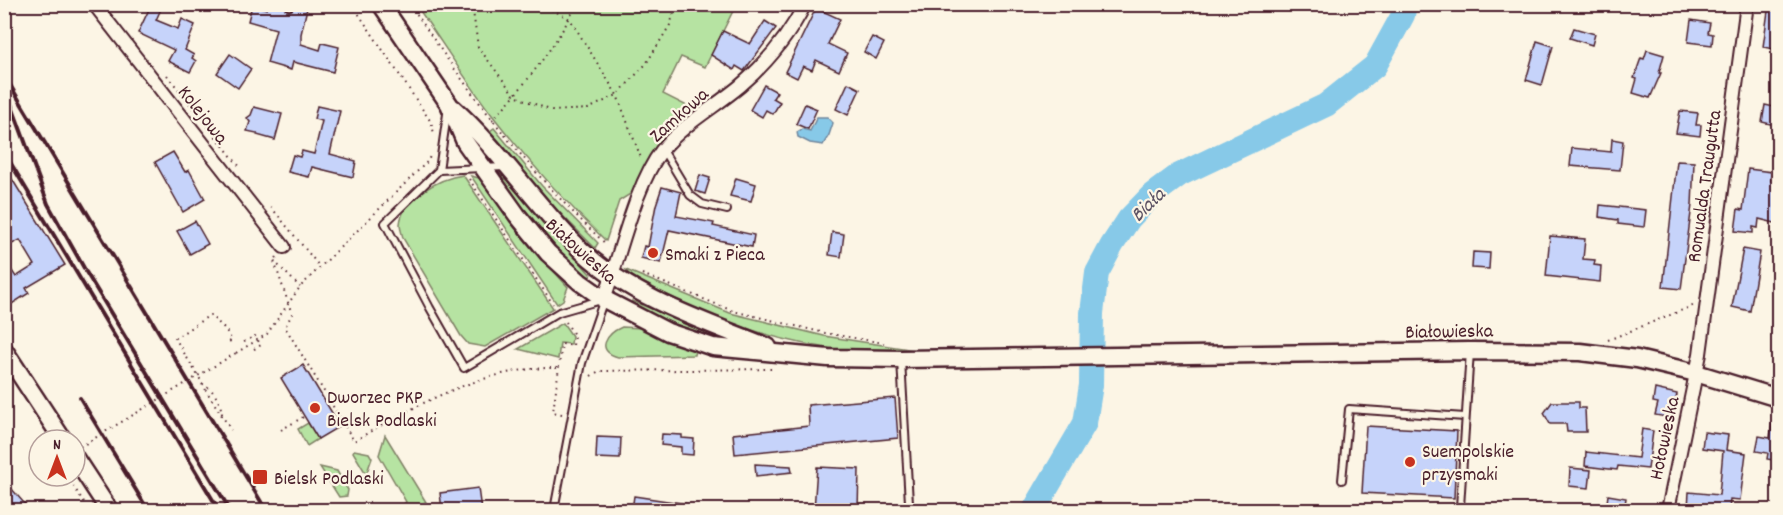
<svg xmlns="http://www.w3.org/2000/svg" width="1783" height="515" viewBox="0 0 1783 515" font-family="Dekko,sans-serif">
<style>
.green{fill:#b6e3a2;stroke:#808166;stroke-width:1.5}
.water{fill:#87c9e8;stroke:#6f859c;stroke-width:1.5}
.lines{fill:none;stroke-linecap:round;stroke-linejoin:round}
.river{stroke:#87c9e8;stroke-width:24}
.building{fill:#c6d3fa;stroke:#4a1f2b;stroke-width:1.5}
.lane-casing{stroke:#4a1f2b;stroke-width:10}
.street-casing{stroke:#4a1f2b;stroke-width:16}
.secondary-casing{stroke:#4a1f2b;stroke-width:21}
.path{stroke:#4a1f2b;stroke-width:2;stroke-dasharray:1.5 4.5;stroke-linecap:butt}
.lane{stroke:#fcf5e5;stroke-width:6}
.street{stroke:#fcf5e5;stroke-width:12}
.secondary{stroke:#fcf5e5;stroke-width:16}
.rail{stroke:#4a1f2b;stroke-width:4}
.path-bridge{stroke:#4a1f2b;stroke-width:2;stroke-dasharray:1.5 4.5;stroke-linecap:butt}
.poi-dot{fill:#c8321e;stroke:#fcf5e5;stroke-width:2}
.labels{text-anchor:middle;stroke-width:4.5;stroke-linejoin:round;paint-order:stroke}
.street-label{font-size:20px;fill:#4a1f2b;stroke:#fcf5e5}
.poi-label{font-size:20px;fill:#4a1f2b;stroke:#fcf5e5;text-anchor:start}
.water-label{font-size:21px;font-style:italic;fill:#5c5264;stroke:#fcf5e5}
</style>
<rect width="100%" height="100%" fill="#fcf5e5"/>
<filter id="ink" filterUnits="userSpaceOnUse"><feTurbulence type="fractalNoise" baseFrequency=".0167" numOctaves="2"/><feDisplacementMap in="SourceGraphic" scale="12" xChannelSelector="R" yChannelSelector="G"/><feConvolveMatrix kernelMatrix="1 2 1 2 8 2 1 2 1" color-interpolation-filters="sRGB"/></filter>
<g filter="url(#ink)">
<g class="green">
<path d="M 416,5 L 736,5 L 705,67 L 681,57 L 663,94 L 695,110 L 674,123 L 651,154 L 635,191 L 619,201 L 606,241 C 565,202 527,160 492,115 C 465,79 441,41 416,5 Z"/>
<polygon points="494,128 542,186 598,243 595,248 537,190 490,131"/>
<path d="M 495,174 L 506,177 L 591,275 L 589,278 C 552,247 524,212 495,174 Z"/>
<path d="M 463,175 L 553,308 L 485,347 L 468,344 L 461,336 L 403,238 C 402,233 400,229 400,224 C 402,198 440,178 463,175 Z"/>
<polygon points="471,176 479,178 521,235 568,287 563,300 557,304"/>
<path d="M 626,270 L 730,313 L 824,336 L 915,350 C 892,350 868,351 846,350 C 769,343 696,312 629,275 Z"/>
<path d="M 632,301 L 746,347 C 705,336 668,323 630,305 Z"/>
<polygon points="563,323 572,336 571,344 560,343 558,359 518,349"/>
<path d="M 622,327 L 642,328 L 695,350 L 694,355 L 618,357 C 595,351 606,334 622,327 Z"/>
<polygon points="308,423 318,439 307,446 298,429"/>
<polygon points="385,435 426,502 412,510 398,510 406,502 379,455"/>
<polygon points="354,450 369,453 372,458 367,472 365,472 353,452"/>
<polygon points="320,467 337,471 348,490 347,496 339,497"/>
</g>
<polygon class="water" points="817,117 827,117 833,123 829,135 823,145 810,143 798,137 797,132 802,129 810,131"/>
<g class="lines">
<polyline class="river" points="1034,510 1085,423 1091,385 1092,313 1097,273 1112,245 1129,219 1152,195 1179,175 1326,105 1375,66 1403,15 1405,4"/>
</g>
<g class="building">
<polygon points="267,4 284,4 285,9 289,11 292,10 295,4 308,4 301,34 301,44 320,50 322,43 339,47 333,72 293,62 291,70 267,63 276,29 248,21 252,5 267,9"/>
<polygon points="1769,4 1779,4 1779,50 1763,47"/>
<polygon points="151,5 161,9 156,20 178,29 182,19 195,25 185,50 194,55 192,58 196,61 190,72 168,61 174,50 138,33"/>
<polygon points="816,8 840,19 828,44 847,53 839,71 816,60 812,70 803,66 797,78 785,72"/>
<polygon points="1691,20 1710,23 1708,33 1713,34 1712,45 1688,42"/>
<polygon points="765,21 776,28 744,71 736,66 734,70 711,55 723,31 750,44"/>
<polygon points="1574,28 1595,34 1592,45 1570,38"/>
<polygon points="872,37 884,43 876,59 864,52"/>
<polygon points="1537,41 1553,46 1542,85 1526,80"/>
<polygon points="1647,50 1664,55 1659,73 1661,73 1650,98 1633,93 1637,79 1634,78 1641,58 1644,59"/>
<polygon points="230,54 251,69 238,88 217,73"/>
<polygon points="848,83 860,89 848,115 836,109"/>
<polygon points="764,85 777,92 773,98 780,102 773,114 766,110 762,117 750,110"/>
<polygon points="805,104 817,109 808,129 796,124"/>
<polygon points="1765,105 1779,108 1779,126 1762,122"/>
<polygon points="317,106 340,111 330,154 356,161 353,177 312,167 309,177 288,172 293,155 300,157 302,151 314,154 322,121 314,119"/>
<polygon points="254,107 282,114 275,140 257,135 257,133 247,131 250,122 247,118 251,115"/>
<polygon points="1680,111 1698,113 1696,125 1701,125 1700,136 1676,133"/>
<polygon points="1612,139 1623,141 1620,170 1570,166 1572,148 1611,152"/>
<polygon points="173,152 185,172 189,170 205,199 183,212 155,162"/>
<polygon points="1677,161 1694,162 1692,205 1681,289 1663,287"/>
<polygon points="4,166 65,265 26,288 29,293 4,309 4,259 16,277 35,265 20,240 10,245 4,236"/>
<polygon points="1748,169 1772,172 1771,181 1779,182 1779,224 1759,219 1758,228 1753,227 1753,233 1735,231 1738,209 1743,210"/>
<polygon points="700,175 710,178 705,194 695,191"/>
<polygon points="736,178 756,184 751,201 730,196"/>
<polygon points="662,187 681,192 676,216 714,223 713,226 754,235 752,247 669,230 661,263 641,258 644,246 648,247 656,205"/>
<polygon points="1600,205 1646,210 1644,227 1618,224 1618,220 1599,217"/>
<polygon points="195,221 208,244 190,254 177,231"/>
<polygon points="832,232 844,234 841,257 829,255"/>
<polygon points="1550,236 1585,239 1583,259 1595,260 1594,265 1601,266 1600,282 1546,276"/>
<polygon points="1743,249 1760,252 1750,311 1732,307"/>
<polygon points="1473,252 1490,253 1489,269 1472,268"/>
<polygon points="303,365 340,426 318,439 281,378"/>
<polygon points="1655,389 1677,394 1672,418 1655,415 1658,403 1653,402"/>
<polygon points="895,398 898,438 735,454 733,434 809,426 808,405"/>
<polygon points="1552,402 1579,402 1579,408 1585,408 1586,432 1567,432 1566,424 1550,424 1544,413"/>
<polygon points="1772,423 1779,423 1779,461 1767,459 1768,453 1756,451 1759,436 1770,438"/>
<polygon points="1366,426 1457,431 1454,498 1362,493"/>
<polygon points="1642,429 1653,431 1648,469 1618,466 1617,470 1585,466 1586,452 1638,458"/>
<polygon points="1704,432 1728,435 1726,450 1746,453 1740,500 1730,499 1729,510 1688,508 1689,492 1719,495 1723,451 1702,448"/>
<polygon points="662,434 682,435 682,438 694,439 693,455 681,454 681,447 661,445"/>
<polygon points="597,437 621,438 620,459 596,458"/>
<polygon points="755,464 791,466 792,472 756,476"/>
<polygon points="817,467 859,469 858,510 814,510"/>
<polygon points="1570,468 1591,470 1589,488 1569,486"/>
<polygon points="4,480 30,510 4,510"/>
<polygon points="478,488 481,510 442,510 440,493"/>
<polygon points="1608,495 1626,498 1624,510 1606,510"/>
<polygon points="634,496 687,504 687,510 632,510"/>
</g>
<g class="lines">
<defs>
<g id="lane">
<polyline points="289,6 290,4"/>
<polyline points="447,114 439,170 385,223 430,308 464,368 559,312 601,300"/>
<polyline points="663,150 690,195 702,204 727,210"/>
<polyline points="439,170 504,167"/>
<polyline points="901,360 909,503"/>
<polyline points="1342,480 1349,409 1465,417"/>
<polyline points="1460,507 1470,351"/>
<polyline points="554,510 582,363 604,299"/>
</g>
<g id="street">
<polyline points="94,4 284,247"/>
<path d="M 604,299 C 620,256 635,185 662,150 C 683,124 715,107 740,86 C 767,63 789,36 805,4"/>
<polyline points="1668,510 1700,354 1747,4"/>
</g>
<g id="secondary">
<polyline points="381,4 449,104 465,142 517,215 548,253 580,282 604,299 668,332 713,347 828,358 901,359 1470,351 1580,352 1637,359 1696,373 1778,398"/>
<path d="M 453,108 C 501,151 536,206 582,251 C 634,299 704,321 768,347"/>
<polyline points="4,350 63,440"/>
<polyline points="75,458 109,510"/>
</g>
</defs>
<use href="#lane" class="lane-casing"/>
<use href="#street" class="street-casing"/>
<use href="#secondary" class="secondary-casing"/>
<g class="path">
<polyline points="352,4 431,122 434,133"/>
<path d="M 410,4 C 468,92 530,174 607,245"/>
<polyline points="472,4 478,47 515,96 552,111 588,109 617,95 646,64 670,25 677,4"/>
<polyline points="541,4 570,19 617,95 641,158"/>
<polyline points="167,75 240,167"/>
<path d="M 492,120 C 523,88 557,44 577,4"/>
<polyline points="469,179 553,304"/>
<polyline points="271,207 320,267"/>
<path d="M 277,257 L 274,261 L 292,314 L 285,327 L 354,441 C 416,405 485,366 559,368"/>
<polyline points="274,261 300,287"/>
<polyline points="642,274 733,311 825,333 884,343"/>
<polyline points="1608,340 1695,305"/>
<polyline points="244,342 255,336 261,345 251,351"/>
<polyline points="236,353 267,334 300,287 428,161 430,156"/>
<polyline points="591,376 599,371 772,369"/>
<polyline points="202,384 231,430"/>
<path d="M 222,414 C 221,403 213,388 203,384 L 175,338 L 210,315 L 225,329 L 232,340 L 229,342"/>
<polyline points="562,414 553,412 562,344 573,346 574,335 566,322"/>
<polyline points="281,430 305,416"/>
<polyline points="70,481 83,501 86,503"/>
</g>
<use href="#lane" class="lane"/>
<use href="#street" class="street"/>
<use href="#secondary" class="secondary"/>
<g class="rail">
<polyline points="4,75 266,510"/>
<polyline points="7,93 48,204 84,268"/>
<polyline points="4,152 219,510"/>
<polyline points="86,272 230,510"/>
<polyline points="80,398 148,510"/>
</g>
<polyline class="path-bridge" points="75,450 236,353"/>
</g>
</g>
<g class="poi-dot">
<circle cx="653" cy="253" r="6"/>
<circle cx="315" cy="408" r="6"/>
<circle cx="1410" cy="462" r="6"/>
<rect x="252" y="469" width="16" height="16" rx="3"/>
</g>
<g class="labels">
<g class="street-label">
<text transform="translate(204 114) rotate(52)" y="7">Kolejowa</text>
<text transform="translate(678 114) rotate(-42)" y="7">Zamkowa</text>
<text transform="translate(1703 186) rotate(-82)" y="7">Romualda Traugutta</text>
<text transform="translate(582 250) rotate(42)" y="7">Białowieska</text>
<text transform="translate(1449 330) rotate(-1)" y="7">Białowieska</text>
<text transform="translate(1663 438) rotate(-78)" y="7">Hołowieska</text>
</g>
<g class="poi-label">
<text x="665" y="260">Smaki z Pieca</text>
<text x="327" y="403">Dworzec PKP<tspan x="327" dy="23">Bielsk Podlaski</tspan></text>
<text x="1422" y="457">Suempolskie<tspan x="1422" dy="23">przysmaki</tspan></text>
<text x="274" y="484">Bielsk Podlaski</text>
</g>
<g class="water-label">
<text transform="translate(1147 204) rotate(-44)" y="7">Biała</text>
</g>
</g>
<rect width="1783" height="515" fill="none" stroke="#fcf5e5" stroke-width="24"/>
<rect x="12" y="12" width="1759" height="491" fill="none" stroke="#4a1f2b" stroke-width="2" filter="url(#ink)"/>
<g transform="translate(57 458)"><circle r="28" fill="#fcf5e5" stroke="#b59f9b" stroke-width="1.5"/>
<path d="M0-4.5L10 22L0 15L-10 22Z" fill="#c8321e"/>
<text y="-9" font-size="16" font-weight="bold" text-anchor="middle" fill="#4a1f2b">N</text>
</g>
</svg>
